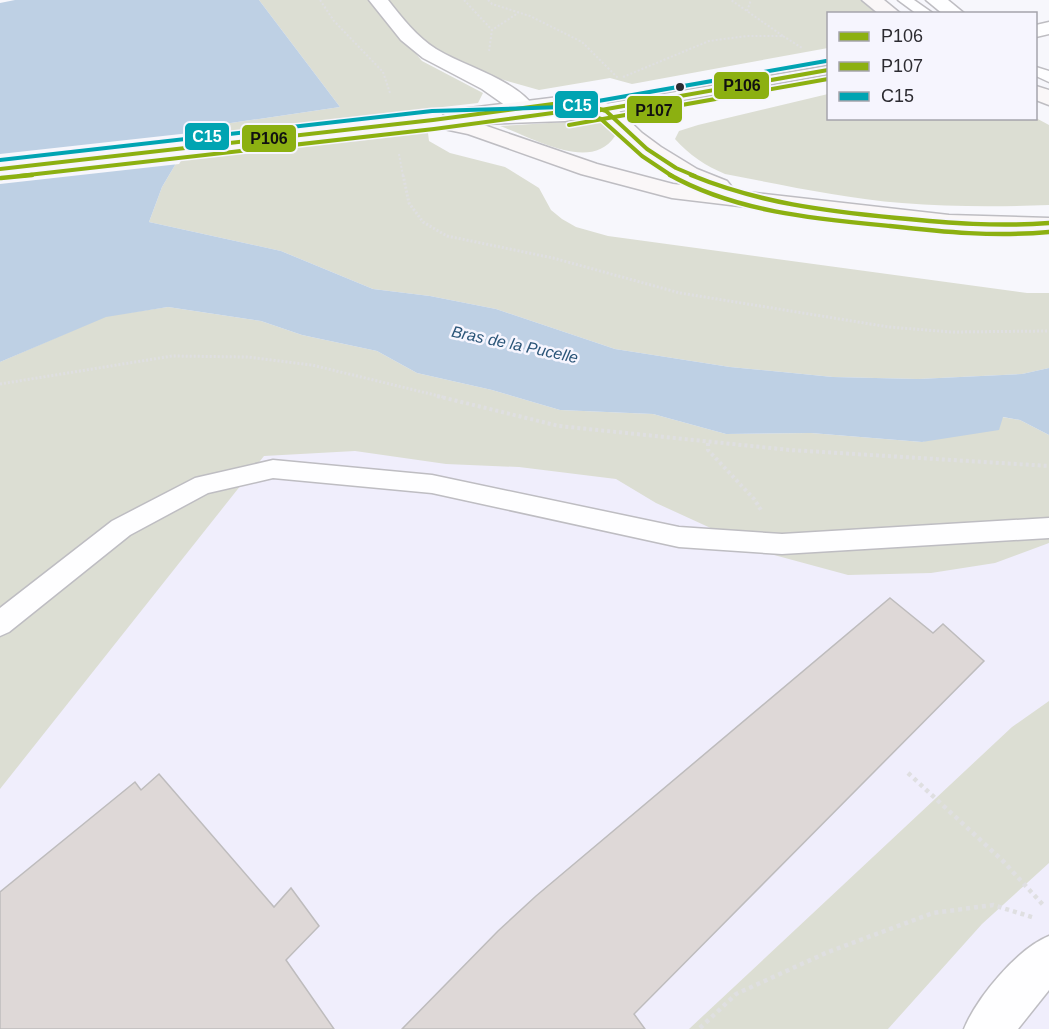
<svg xmlns="http://www.w3.org/2000/svg" width="1049" height="1029" viewBox="0 0 1049 1029" font-family="Helvetica,sans-serif">
<style>
.built{fill:#f0eefc}
.green{fill:#dcded3}
.water{fill:#bed0e4}
.pier{fill:#f7f7fc}
.building{fill:#ded8d7;stroke:#bebcbd;stroke-width:1.5}
.lines{fill:none;stroke-linecap:round;stroke-linejoin:round}
.lane-casing{stroke:#bebdc2;stroke-width:3}
.street-casing{stroke:#bebdc2;stroke-width:3}
.secondary-casing{stroke:#bebdc2;stroke-width:3}
.path-far3{stroke:#dfdfe1;stroke-width:2;stroke-dasharray:2 2;stroke-linecap:butt}
.path-far2{stroke:#dfdfe1;stroke-width:3;stroke-dasharray:2 2;stroke-linecap:butt}
.path-far1{stroke:#dfdfe1;stroke-width:4;stroke-dasharray:3 3;stroke-linecap:butt}
.path{stroke:#dfdfe1;stroke-width:4.5;stroke-dasharray:4 4;stroke-linecap:butt}
.lane{fill:#fefeff;fill-rule:evenodd}
.street{fill:#fefeff;fill-rule:evenodd}
.secondary{fill:#faf7f8;fill-rule:evenodd}
.secondary-bridge-casing{stroke:#bebdc2;stroke-width:23;stroke-linecap:butt}
.secondary-bridge{stroke:#faf7f8;stroke-width:21}
.bus-1-far1-casing{stroke:#f6f5fe;stroke-width:7}
.bus-1-casing{stroke:#f6f5fe;stroke-width:8}
.bus-2-far1-casing{stroke:#f6f5fe;stroke-width:7}
.bus-2-casing{stroke:#f6f5fe;stroke-width:8}
.bus-3-casing{stroke:#f6f5fe;stroke-width:7}
.bus-1-far1{stroke:#8cb011;stroke-width:4}
.bus-1{stroke:#8cb011;stroke-width:4.5}
.bus-2-far1{stroke:#8cb011;stroke-width:4}
.bus-2{stroke:#8cb011;stroke-width:4.5}
.bus-3{stroke:#00a4b2;stroke-width:4}
.bus-dot{fill:#2c2b31;stroke:#f6f5fe;stroke-width:2}
.labels{text-anchor:middle;stroke-width:5;stroke-linejoin:round;paint-order:stroke}
.water-label{font-size:16px;font-style:italic;fill:#2b5578;stroke:#f6f5fe}
.line-badge{stroke:#f6f5fe;stroke-width:2}
.badge-label{font-size:16px;text-anchor:middle;font-weight:bold;fill:#fff}
.pale-badge-label{font-size:16px;text-anchor:middle;font-weight:bold;fill:#111}
</style>
<rect width="100%" height="100%" fill="#f7f7fc"/>
<polygon class="built" points="290,399 1049,518 1049,1029 0,1029 0,640"/>
<g class="green">
<polygon points="259,0 371,0 422,61 483,93 478,103 425,109 429,141 450,153 505,167 539,188 551,210 562,219 576,227 608,236 1027,293 1049,293 1049,368 1022,374 918,379 833,377 730,367 615,349 496,309 430,296 373,289 281,251 149,222 162,187 197,128 340,107"/>
<polygon points="378,0 866,0 887,13 828,14 828,48 632,84 610,78 539,90 497,78 501,88 450,64"/>
<path d="M 828,94 L 828,118 L 1036,118 L 1049,125 L 1049,205 C 1000,207 951,207 902,203 C 842,198 783,185 725,174 C 706,166 689,155 675,139 L 679,131 L 698,125 Z"/>
<path d="M 598,120 L 611,126 L 615,136 C 591,173 533,138 500,126 Z"/>
<polygon points="168,307 261,321 302,335 377,351 417,373 492,390 560,410 653,414 726,434 811,433 922,442 1002,417 1020,420 1049,435 1049,543 995,563 931,573 848,575 763,552 656,503 616,479 519,467 446,464 355,451 264,456 0,789 0,362 106,316"/>
<polygon points="1049,701 1049,863 982,924 888,1029 689,1029 1012,727"/>
</g>
<polygon class="water" points="15,0 259,0 340,107 197,128 162,187 149,222 281,251 373,289 430,296 496,309 615,349 730,367 833,377 918,379 1022,374 1049,368 1049,435 1020,420 1003,417 999,430 922,442 811,433 726,434 653,414 560,410 492,390 417,373 377,351 302,335 261,321 168,307 106,317 0,362 0,3"/>
<polygon class="pier" points="199,132 179,164 0,184 0,154"/>
<g class="building">
<polygon points="890,598 933,633 943,624 984,661 634,1014 645,1029 402,1029 498,931 536,896"/>
<polygon points="159,774 274,907 291,888 319,926 286,960 334,1029 0,1029 0,892 135,782 141,790"/>
</g>
<g class="lines">
<defs>
<g id="lane">
<polygon points="898,0 914,0 934,14 917,14"/>
<polygon points="828,66 828,74 565,121 454,125 446,120 454,115 565,111"/>
<polygon points="1036,67 1049,71 1049,82 1036,76"/>
<polygon points="273,460 432,475 679,527 782,534 1049,518 1049,538 782,554 679,547 432,493 273,478 208,493 130,535 9,632 0,636 0,608 112,521 195,478"/>
</g>
<g id="street">
<path d="M 369,0 L 388,0 C 402,18 417,37 436,49 C 465,67 515,79 535,108 L 532,113 L 524,114 L 516,113 L 482,89 L 423,58 L 401,40 Z"/>
<polygon points="926,0 948,0 965,14 943,14"/>
<polygon points="1049,22 1049,34 1036,37 1036,25"/>
<path d="M 1049,936 L 1049,990 L 1018,1029 L 964,1029 C 977,997 1017,949 1049,936 Z"/>
</g>
<g id="secondary">
<polygon points="862,0 884,0 901,14 879,14"/>
<polygon points="1036,86 1049,90 1049,105 1036,100"/>
<path d="M 575,95 L 597,99 L 615,107 L 642,133 L 661,147 L 697,169 L 727,181 L 731,186 L 728,190 L 949,215 L 1049,218 L 1049,234 L 949,231 L 672,198 L 581,174 L 468,134 L 425,125 L 422,120 L 425,115 L 433,113 L 443,115 L 453,110 ZM 575,107 C 602,113 614,133 634,150 C 654,165 676,177 699,187 L 673,184 L 597,164 L 472,121 Z"/>
</g>
</defs>
<use href="#lane" class="lane-casing"/>
<use href="#street" class="street-casing"/>
<use href="#secondary" class="secondary-casing"/>
<g class="path-far3">
<polyline points="320,0 334,21 383,72 390,93"/>
<polyline points="464,0 492,30"/>
<polyline points="488,0 492,4 530,16 582,42 619,79"/>
<polyline points="747,11 751,0"/>
<polyline points="783,36 802,48"/>
<polyline points="489,51 492,30 518,13"/>
<polyline points="623,77 709,41 747,36 783,36 731,0"/>
<polyline points="399,154 403,176"/>
</g>
<g class="path-far2">
<polyline points="403,175 409,203 423,222 447,236 553,258 680,293 889,327 951,332 1049,331"/>
<polyline points="0,384 172,356 247,357 312,365 443,397"/>
</g>
<g class="path-far1">
<polyline points="437,396 559,426 790,450 1049,466"/>
<polyline points="708,443 708,450 754,499 761,510"/>
</g>
<g class="path">
<polyline points="908,773 1002,860 1045,907"/>
<polyline points="700,1028 736,994 828,952 933,913 993,905 1035,918"/>
</g>
<use href="#lane" class="lane"/>
<use href="#street" class="street"/>
<use href="#secondary" class="secondary"/>
<defs>
<polyline id="secondary-bridge" points="0,169 433,120"/>
</defs>
<use href="#secondary-bridge" class="secondary-bridge-casing"/>
<use href="#secondary-bridge" class="secondary-bridge"/>
<defs>
<g id="bus-1-far1">
<polyline points="567,116 828,70"/>
<polyline points="0,169 433,120 575,101 606,111 647,149 676,168 695,176"/>
</g>
<path id="bus-1" d="M 691,175 C 759,203 825,211 897,218 C 948,223 998,227 1049,223"/>
<g id="bus-2-far1">
<polyline points="569,125 828,79"/>
<polyline points="19,176 434,129 575,110 601,119 642,156 672,176"/>
</g>
<g id="bus-2">
<path d="M 670,175 C 736,212 816,219 890,226 C 943,232 995,237 1049,232"/>
<polyline points="1,178 32,175"/>
</g>
<polyline id="bus-3" points="0,160 432,111 564,107 826,61"/>
</defs>
<use href="#bus-1-far1" class="bus-1-far1-casing"/>
<use href="#bus-1" class="bus-1-casing"/>
<use href="#bus-2-far1" class="bus-2-far1-casing"/>
<use href="#bus-2" class="bus-2-casing"/>
<use href="#bus-3" class="bus-3-casing"/>
<use href="#bus-1-far1" class="bus-1-far1"/>
<use href="#bus-1" class="bus-1"/>
<use href="#bus-2-far1" class="bus-2-far1"/>
<use href="#bus-2" class="bus-2"/>
<use href="#bus-3" class="bus-3"/>
</g>
<circle class="bus-dot" cx="680" cy="87" r="5"/>
<g class="labels">
<g class="water-label">
<text transform="translate(515 344) rotate(12)" y="6">Bras de la Pucelle</text>
</g>
</g>
<g class="line-badge">
<rect x="713" y="71" width="57" height="29" rx="6" fill="#8cb011"/>
<rect x="554" y="90" width="45" height="29" rx="6" fill="#00a4b2"/>
<rect x="626" y="95" width="57" height="29" rx="6" fill="#8cb011"/>
<rect x="184" y="122" width="46" height="29" rx="6" fill="#00a4b2"/>
<rect x="241" y="124" width="56" height="29" rx="6" fill="#8cb011"/>
</g>
<g class="badge-label">
<text x="577" y="111">C15</text>
<text x="207" y="142">C15</text>
</g>
<g class="pale-badge-label">
<text x="742" y="91">P106</text>
<text x="654" y="116">P107</text>
<text x="269" y="144">P106</text>
</g>
<rect x="827" y="12" width="210" height="108" fill="#f6f5fe" stroke="#a5a4ac" stroke-width="1.5"/>
<rect x="839" y="32" width="30" height="9" fill="#8cb011" stroke="#a5a4ac" stroke-width="1.5"/>
<text x="881" y="42" font-size="18" fill="#2c2b31">P106</text>
<rect x="839" y="62" width="30" height="9" fill="#8cb011" stroke="#a5a4ac" stroke-width="1.5"/>
<text x="881" y="72" font-size="18" fill="#2c2b31">P107</text>
<rect x="839" y="92" width="30" height="9" fill="#00a4b2" stroke="#a5a4ac" stroke-width="1.5"/>
<text x="881" y="102" font-size="18" fill="#2c2b31">C15</text>
</svg>
